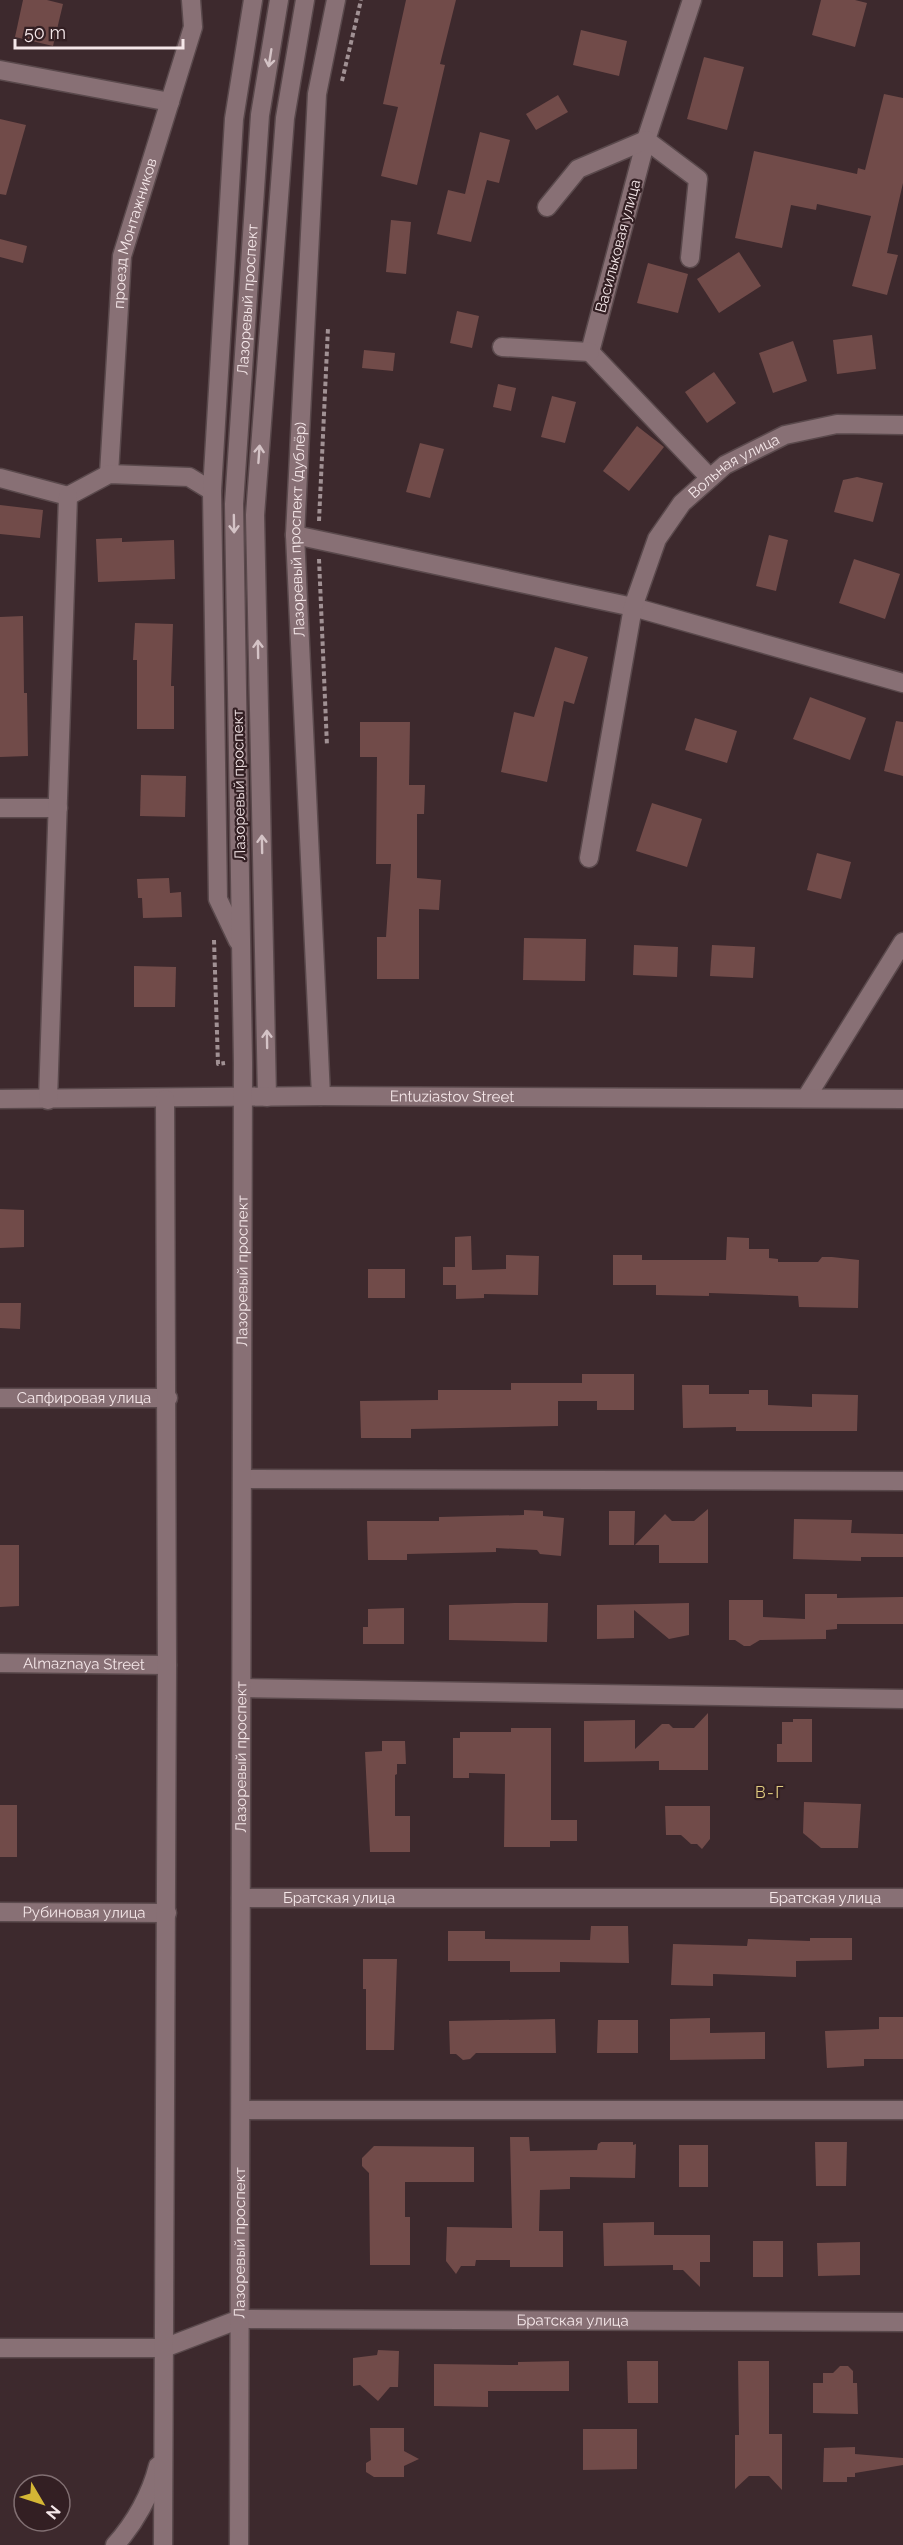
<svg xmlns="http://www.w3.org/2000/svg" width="903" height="2545" viewBox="0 0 903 2545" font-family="Raleway,sans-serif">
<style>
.building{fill:#714b49}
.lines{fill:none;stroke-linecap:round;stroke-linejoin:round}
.minor-casing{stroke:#5a494c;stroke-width:21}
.path{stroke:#a19194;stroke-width:4;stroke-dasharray:4.5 3;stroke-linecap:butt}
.minor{stroke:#887075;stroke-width:18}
.oneway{stroke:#d4c3c6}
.labels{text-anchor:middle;stroke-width:4.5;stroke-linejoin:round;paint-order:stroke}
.street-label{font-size:15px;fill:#f5e7e9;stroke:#331f23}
.neighbourhood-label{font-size:16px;letter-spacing:1.5px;fill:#e1cd80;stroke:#331f23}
</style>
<rect width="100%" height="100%" fill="#3d292d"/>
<g class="building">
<polygon points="23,0 47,0 63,4 53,46 15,37"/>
<polygon points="406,0 456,0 440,64 445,65 417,185 381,176 398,107 383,104"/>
<polygon points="821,0 855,0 867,3 855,47 812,35"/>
<polygon points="581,30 627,41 619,76 573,65"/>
<polygon points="704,57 744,67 727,130 687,119"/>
<polygon points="884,94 903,98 903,183 887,253 898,255 887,295 852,286 871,216 817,204 816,210 791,205 782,248 735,238 754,151 857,174 858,168 865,170"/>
<polygon points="558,95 568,112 536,130 526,114"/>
<polygon points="0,119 26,125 6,195 0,194"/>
<polygon points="480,132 510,140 499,183 487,180 471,242 437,234 448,190 465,194"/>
<polygon points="391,220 411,222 406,274 386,272"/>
<polygon points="0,239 27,246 23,263 0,257"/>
<polygon points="739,252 761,286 719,313 697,279"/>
<polygon points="648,263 688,274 678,313 637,303"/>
<polygon points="457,311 479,316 472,348 450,343"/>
<polygon points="872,335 876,369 837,374 833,340"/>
<polygon points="793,341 807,381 773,393 759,353"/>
<polygon points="364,350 395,353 393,371 362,368"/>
<polygon points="714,372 736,403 707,423 685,392"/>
<polygon points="498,384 516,388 511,411 493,407"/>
<polygon points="552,396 576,402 565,443 541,437"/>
<polygon points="637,426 664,447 629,491 603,471"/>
<polygon points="420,443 444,449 430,498 406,492"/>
<polygon points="857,477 883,483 873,522 834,512 843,480"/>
<polygon points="0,505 43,510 40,538 0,534"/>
<polygon points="769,535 788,540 776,591 756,586"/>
<polygon points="122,538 122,542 174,540 175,579 98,582 96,539"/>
<polygon points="854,559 900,574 885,619 839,603"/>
<polygon points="23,616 24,693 27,693 28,756 0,757 0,617"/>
<polygon points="135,623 173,624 171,686 174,686 174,729 137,729 137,660 133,660"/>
<polygon points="555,647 588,657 574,704 564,701 547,782 501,772 514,712 534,717"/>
<polygon points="810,697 866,718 850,760 793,739"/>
<polygon points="695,718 737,731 727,763 685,750"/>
<polygon points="896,721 903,722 903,776 884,771"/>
<polygon points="360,722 410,722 409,785 425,785 424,814 417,814 417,878 441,880 439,910 419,909 419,979 377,979 377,937 386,937 391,864 376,864 377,757 360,757"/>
<polygon points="141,775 186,776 185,817 140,816"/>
<polygon points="652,803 702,819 687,867 636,851"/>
<polygon points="817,853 851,862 841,899 807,890"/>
<polygon points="169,878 170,893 181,892 182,917 143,918 142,898 138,898 137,879"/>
<polygon points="524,938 586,939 585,981 523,980"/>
<polygon points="634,945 678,947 677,977 633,975"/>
<polygon points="712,945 755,947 753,978 710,976"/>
<polygon points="134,966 176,967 175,1007 134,1007"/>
<polygon points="0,1209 24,1210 24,1247 0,1248"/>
<polygon points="471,1236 472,1270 506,1269 506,1255 539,1256 538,1295 484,1294 484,1298 456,1299 456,1285 443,1285 443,1267 455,1267 455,1237"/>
<polygon points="727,1237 749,1238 749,1249 769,1249 769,1258 778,1259 778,1262 818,1262 822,1257 832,1257 859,1260 858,1308 799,1307 798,1296 709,1293 709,1296 656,1295 656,1285 613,1285 613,1255 642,1255 642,1260 726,1260"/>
<rect x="368" y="1269" width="37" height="29"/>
<polygon points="0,1303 21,1303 20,1329 0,1328"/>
<polygon points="582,1374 634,1374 634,1410 597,1410 597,1401 558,1401 558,1426 411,1429 411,1438 361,1438 360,1401 438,1400 438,1390 511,1390 511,1383 582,1383"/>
<polygon points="682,1385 709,1385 709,1394 749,1394 749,1390 768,1390 768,1405 812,1407 812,1394 858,1395 857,1431 736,1431 736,1427 683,1428"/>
<polygon points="708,1509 708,1563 659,1563 659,1545 635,1545 665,1514 672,1521 694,1521"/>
<polygon points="524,1510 543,1511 543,1516 564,1518 561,1556 540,1554 537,1550 496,1548 496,1552 407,1554 407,1560 368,1560 367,1521 439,1521 439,1517 524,1515"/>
<polygon points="609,1511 635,1511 634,1545 609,1545"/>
<polygon points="794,1519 852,1520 851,1533 903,1534 903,1557 861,1557 861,1561 793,1559"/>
<polygon points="0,1545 19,1545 19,1606 0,1607"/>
<polygon points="805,1594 837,1594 837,1598 903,1597 903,1624 837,1624 837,1629 826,1630 826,1639 760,1640 750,1646 744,1646 735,1640 729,1640 729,1600 763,1600 763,1617 805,1619"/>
<polygon points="515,1603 548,1603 547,1642 449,1640 449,1605"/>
<polygon points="689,1603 689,1635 669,1639 634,1610 634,1638 597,1639 597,1605"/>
<polygon points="404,1608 404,1644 363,1644 363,1627 368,1627 368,1609"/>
<polygon points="708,1713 708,1770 659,1770 659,1761 584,1762 584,1721 635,1720 635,1749 662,1724 669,1724 673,1728 694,1728"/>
<polygon points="793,1719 812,1719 812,1762 777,1762 777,1744 782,1744 782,1722 793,1722"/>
<polygon points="511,1728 551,1728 551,1820 577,1820 577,1841 550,1841 550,1847 504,1847 505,1774 469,1773 469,1778 453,1778 453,1738 460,1738 460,1732 511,1732"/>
<polygon points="382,1741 405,1741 406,1764 397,1764 397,1774 395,1775 395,1816 410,1816 410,1852 370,1852 365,1752 382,1751"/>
<polygon points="804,1802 861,1804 858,1848 821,1848 803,1833"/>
<rect x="0" y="1805" width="17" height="52"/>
<polygon points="665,1806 710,1806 710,1839 702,1849 697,1844 691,1844 681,1835 666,1835"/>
<polygon points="591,1926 628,1926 629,1963 560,1962 560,1972 510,1972 510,1961 448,1961 448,1931 485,1931 485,1939 590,1940"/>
<polygon points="810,1938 852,1938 852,1960 796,1961 796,1977 713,1974 713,1986 671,1985 673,1944 747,1946 748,1939 810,1941"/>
<polygon points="363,1959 397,1959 394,2050 366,2050 366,1989 363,1989"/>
<polygon points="879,2017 903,2017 903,2059 864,2059 864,2066 827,2068 825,2031 879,2029"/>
<polygon points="710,2018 710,2033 765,2032 765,2059 670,2060 670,2019"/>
<polygon points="555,2019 556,2053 476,2053 470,2059 463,2060 456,2054 450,2054 449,2021"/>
<polygon points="598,2020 638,2020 638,2053 597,2053"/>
<polygon points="510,2137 529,2137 530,2151 597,2150 598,2144 601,2142 633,2142 633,2145 636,2144 635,2178 570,2177 570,2189 540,2190 539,2231 563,2231 563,2267 510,2267 510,2260 476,2260 475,2266 461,2266 456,2274 446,2261 447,2227 512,2228"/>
<polygon points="815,2142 847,2142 846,2186 816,2186"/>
<rect x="679" y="2145" width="29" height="42"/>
<polygon points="374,2146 474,2147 474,2182 405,2182 405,2217 410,2217 410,2265 370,2265 369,2173 362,2166 362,2158"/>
<polygon points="654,2222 654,2235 710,2235 710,2262 700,2262 700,2287 683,2270 673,2270 673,2265 604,2266 603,2223"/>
<rect x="753" y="2241" width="30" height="36"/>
<polygon points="860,2242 860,2275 818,2276 817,2243"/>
<polygon points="378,2350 399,2351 398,2387 390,2387 378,2401 360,2385 353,2386 353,2358 377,2355"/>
<polygon points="569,2361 569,2391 488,2391 488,2407 434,2406 434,2364 518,2365 518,2362"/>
<polygon points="627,2361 658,2361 658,2403 628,2403"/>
<polygon points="738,2361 769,2361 769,2434 782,2434 782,2490 769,2476 749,2476 735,2489 735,2435 739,2435"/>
<polygon points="840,2366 848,2366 853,2371 853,2383 857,2383 858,2414 813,2413 813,2383 823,2383 823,2373 833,2373"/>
<polygon points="370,2428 404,2428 404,2451 419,2459 404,2466 404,2477 374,2477 366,2472 366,2463 371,2460"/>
<polygon points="583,2429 637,2429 637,2469 583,2470"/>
<polygon points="855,2447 855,2454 903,2458 903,2465 855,2473 855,2477 847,2477 847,2482 823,2482 824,2448"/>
</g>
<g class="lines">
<defs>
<g id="minor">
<polyline points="692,0 646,140 590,352 710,478"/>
<polyline points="0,70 170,102"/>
<polyline points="547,207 578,169 646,140 698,179 690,258"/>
<polyline points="502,347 590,352"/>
<path id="s1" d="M 109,474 L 122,256 L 193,27 L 191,0"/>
<polyline points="0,478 68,496"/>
<polyline points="68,496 109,474 189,477 212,491"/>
<polyline points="295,535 633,607 903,683"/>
<polyline points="0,808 58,808"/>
<path id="s2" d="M 589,858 L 633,607 L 657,539 L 682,503 L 725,465 L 785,435 L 837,424 L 903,425"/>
<polyline points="238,941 218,899 212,491 234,119 253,0"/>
<path id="s3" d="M 321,1096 L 295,535 L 317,94 L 336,0"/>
<polyline points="267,1097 255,515 285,118 305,0"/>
<polyline points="806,1098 903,942"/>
<path id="s4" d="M 0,1099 L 321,1096 L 903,1099"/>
<polyline points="48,1100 68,496"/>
<path id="s5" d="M 0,1398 L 168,1398"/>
<polyline points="243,1479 903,1481"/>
<path id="s6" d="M 0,1663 L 167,1665"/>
<polyline points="242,1688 903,1699"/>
<path id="s7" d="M 241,1898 L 903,1898"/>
<path id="s8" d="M 0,1912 L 167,1913"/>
<polyline points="241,2110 903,2110"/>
<path id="s9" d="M 0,2348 L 164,2348 L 240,2319 L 903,2322"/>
<path d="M 115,2545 C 135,2523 151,2494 158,2466"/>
<polyline points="163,2545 167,1665 165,1099"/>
<path id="s10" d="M 239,2545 L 243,1063 L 234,504 L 260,115 L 279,0"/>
</g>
</defs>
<use href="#minor" class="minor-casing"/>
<g class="path">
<polyline points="342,81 361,0"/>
<polyline points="319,521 328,328"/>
<polyline points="319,559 327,746"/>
<polyline points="214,940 218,1064 225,1063"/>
</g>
<use href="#minor" class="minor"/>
</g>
<defs><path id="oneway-shaft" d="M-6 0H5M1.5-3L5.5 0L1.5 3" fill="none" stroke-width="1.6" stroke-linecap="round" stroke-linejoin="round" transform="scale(1.5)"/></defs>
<g class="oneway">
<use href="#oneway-shaft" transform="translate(270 58) rotate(99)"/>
<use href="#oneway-shaft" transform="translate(259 454) rotate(-86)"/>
<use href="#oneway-shaft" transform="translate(234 524) rotate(89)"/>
<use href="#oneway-shaft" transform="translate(258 649) rotate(-91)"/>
<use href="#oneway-shaft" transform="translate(262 844) rotate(-91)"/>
<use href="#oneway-shaft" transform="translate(267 1039) rotate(-91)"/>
</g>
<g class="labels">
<g class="street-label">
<text dy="5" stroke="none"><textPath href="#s1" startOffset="243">проезд Монтажников</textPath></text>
<text transform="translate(618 246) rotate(-75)" y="5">Васильковая улица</text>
<text dy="5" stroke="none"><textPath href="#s10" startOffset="2246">Лазоревый проспект</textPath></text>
<text dy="5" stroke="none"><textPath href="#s2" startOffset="435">Вольная улица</textPath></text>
<text dy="5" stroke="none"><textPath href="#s3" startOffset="567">Лазоревый проспект (дублёр)</textPath></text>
<text transform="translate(239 785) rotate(-91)" y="5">Лазоревый проспект</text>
<text dy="5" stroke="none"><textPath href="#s4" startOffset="452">Entuziastov Street</textPath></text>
<text dy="5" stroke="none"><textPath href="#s10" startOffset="1274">Лазоревый проспект</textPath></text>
<text dy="5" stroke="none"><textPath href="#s5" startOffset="84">Сапфировая улица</textPath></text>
<text dy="5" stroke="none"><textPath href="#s6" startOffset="84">Almaznaya Street</textPath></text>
<text dy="5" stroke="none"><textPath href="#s10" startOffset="788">Лазоревый проспект</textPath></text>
<text dy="5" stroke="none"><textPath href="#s7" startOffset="98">Братская улица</textPath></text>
<text dy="5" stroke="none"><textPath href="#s7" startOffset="584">Братская улица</textPath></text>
<text dy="5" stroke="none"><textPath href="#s8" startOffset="84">Рубиновая улица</textPath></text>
<text dy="5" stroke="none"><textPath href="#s10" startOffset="302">Лазоревый проспект</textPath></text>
<text dy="5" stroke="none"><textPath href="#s9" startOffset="578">Братская улица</textPath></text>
</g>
<g class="neighbourhood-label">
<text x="770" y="1798">В-Г</text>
</g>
</g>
<g transform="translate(42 2503) rotate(129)"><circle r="28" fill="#331f23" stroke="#816f72" stroke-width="1.5"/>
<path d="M0-4.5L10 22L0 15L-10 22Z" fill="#d4b635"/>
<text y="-9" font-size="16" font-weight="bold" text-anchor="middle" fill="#f5e7e9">N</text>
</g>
<path d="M15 39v9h168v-9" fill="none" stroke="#f5e7e9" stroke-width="3"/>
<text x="24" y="39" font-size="18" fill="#f5e7e9" stroke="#331f23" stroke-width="4.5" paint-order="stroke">50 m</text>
</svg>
